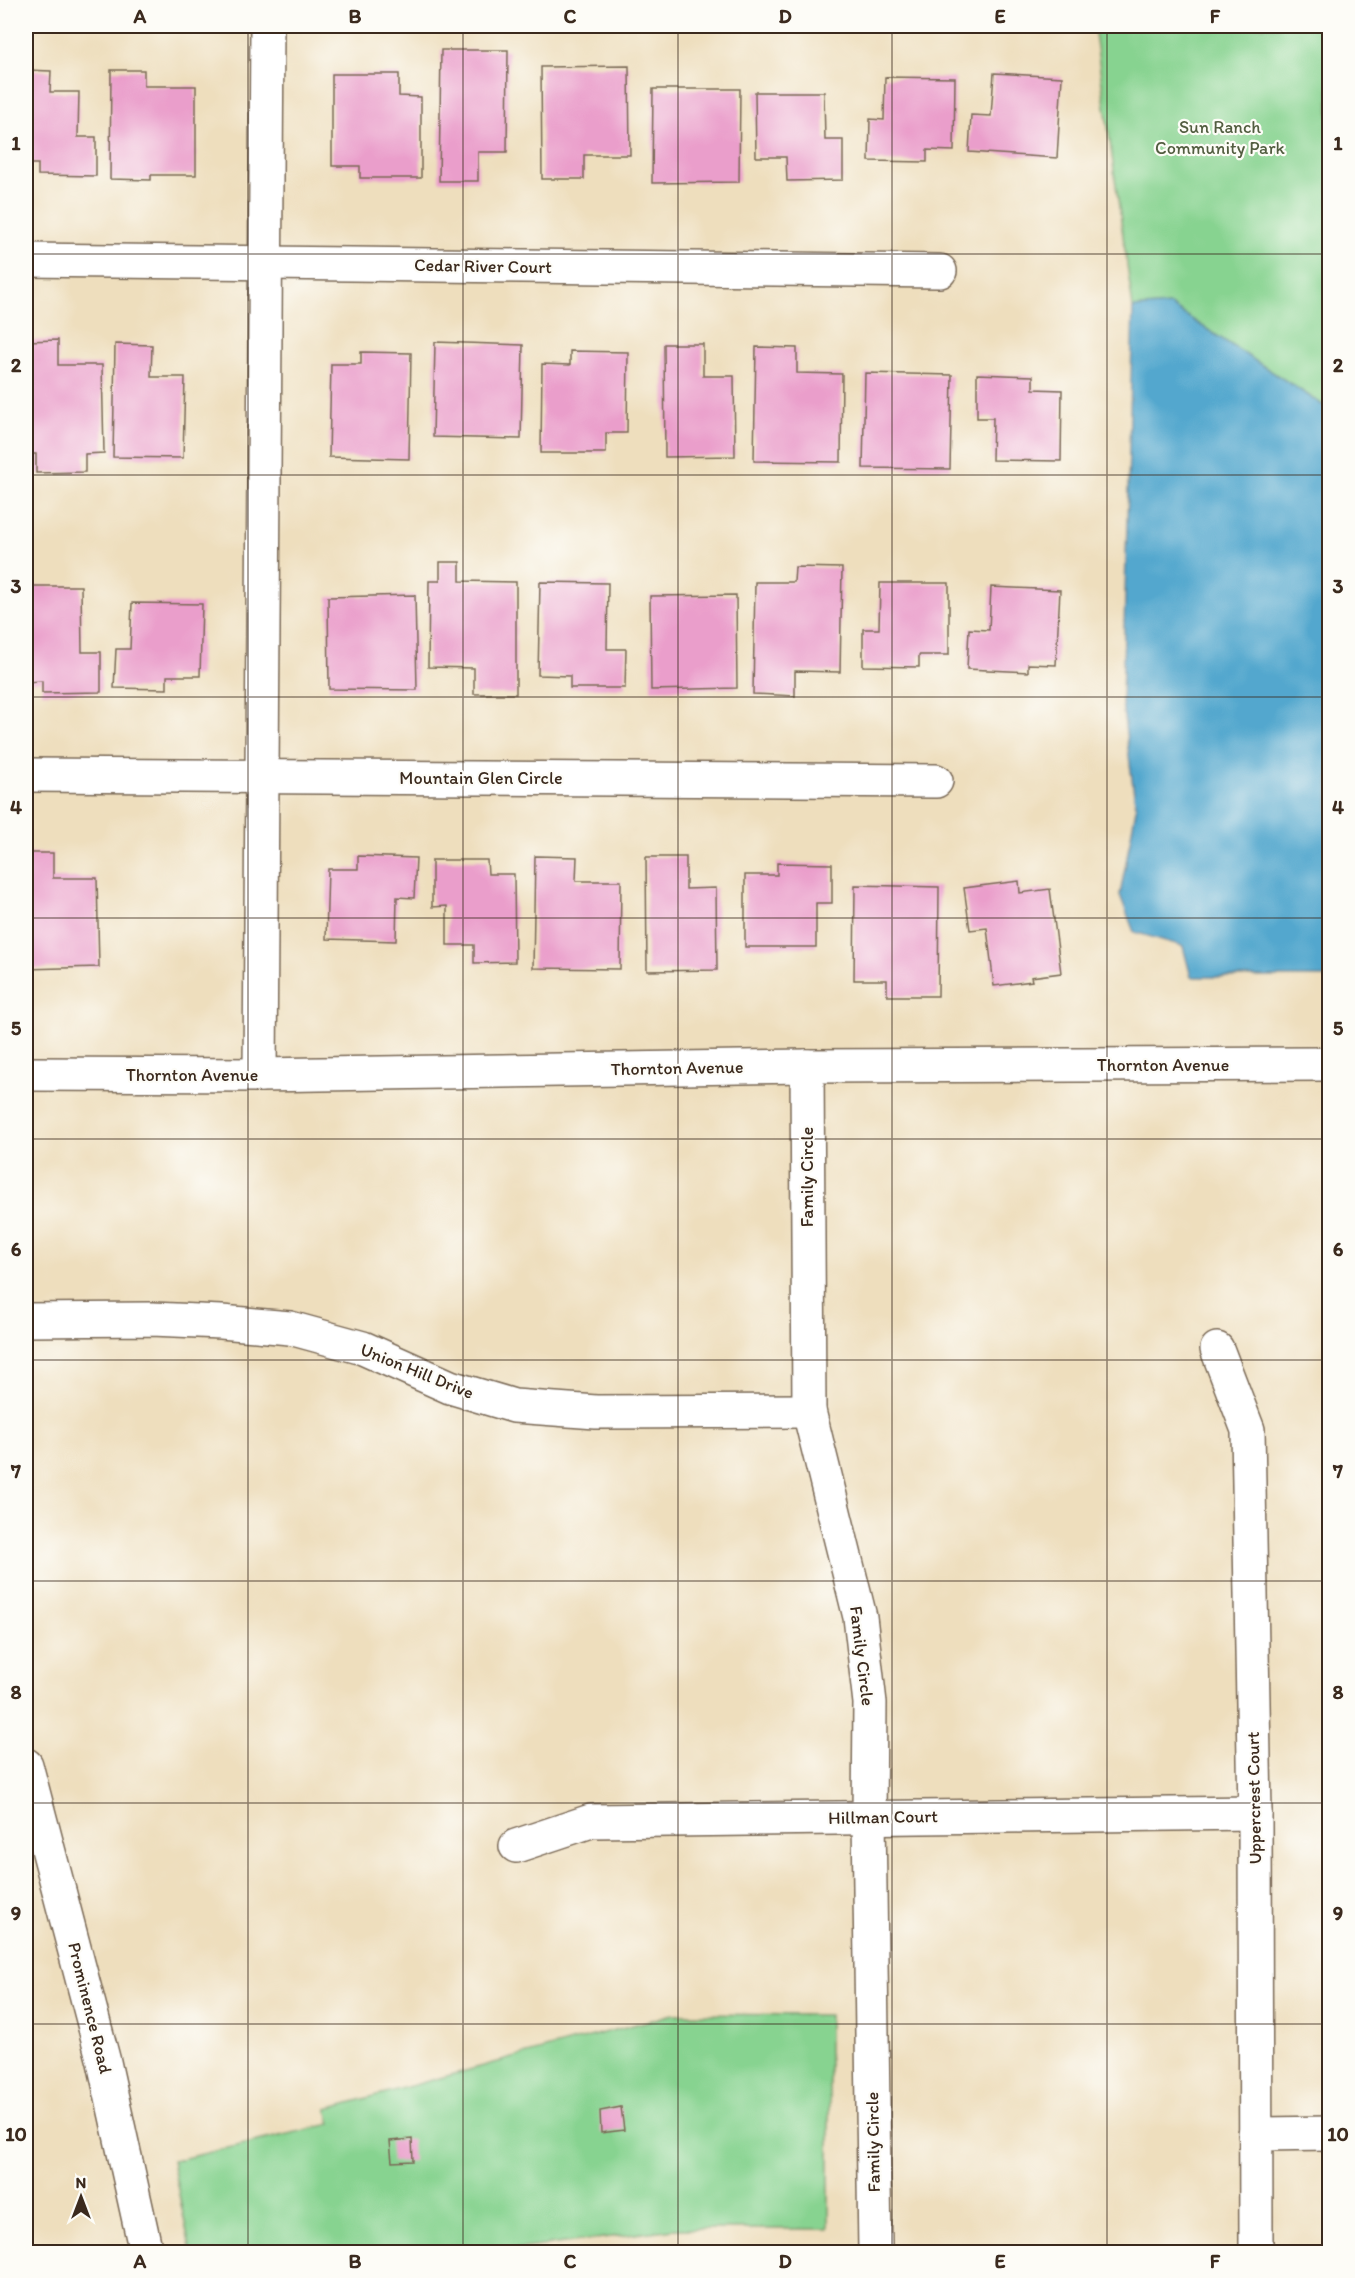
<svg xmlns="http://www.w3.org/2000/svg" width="1355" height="2278" viewBox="0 0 1355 2278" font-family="Itim,sans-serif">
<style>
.green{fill:#87d390;stroke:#617e57;stroke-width:1.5}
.water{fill:#52a7ce;stroke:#466876;stroke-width:1.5}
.building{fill:#ea9ecb}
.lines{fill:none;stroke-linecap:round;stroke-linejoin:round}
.minor-casing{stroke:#7a6956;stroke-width:36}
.tertiary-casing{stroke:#7a6956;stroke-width:36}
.minor{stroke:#fff;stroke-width:33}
.tertiary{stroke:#fff;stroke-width:33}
.grid{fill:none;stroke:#3b2a1e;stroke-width:1.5;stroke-opacity:0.55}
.labels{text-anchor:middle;stroke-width:4.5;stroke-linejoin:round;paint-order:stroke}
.park-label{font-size:18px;fill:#525d40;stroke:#fdfcf7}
.street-label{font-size:18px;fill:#3b2a1e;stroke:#fdfcf7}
.neatline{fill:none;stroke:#3b2a1e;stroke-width:2}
.grid-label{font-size:20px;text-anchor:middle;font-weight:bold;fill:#3b2a1e}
</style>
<rect width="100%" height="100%" fill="#fdfcf7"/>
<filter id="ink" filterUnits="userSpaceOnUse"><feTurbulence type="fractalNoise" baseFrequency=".0167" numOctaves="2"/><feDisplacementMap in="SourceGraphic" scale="12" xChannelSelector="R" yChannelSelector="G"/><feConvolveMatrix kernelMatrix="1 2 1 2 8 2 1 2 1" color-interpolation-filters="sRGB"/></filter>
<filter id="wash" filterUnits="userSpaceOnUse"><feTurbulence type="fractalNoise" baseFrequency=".008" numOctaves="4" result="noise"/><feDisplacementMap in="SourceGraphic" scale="24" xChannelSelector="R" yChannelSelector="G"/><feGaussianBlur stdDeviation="1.35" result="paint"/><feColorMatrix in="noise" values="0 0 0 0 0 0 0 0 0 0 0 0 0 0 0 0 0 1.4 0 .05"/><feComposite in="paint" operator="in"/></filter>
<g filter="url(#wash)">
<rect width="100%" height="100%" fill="#eedebd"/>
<g class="green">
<polygon points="1094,26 1329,26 1329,409 1170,305 1133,308"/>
<polygon points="673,2014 829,2015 829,2229 674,2229 494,2252 191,2252 172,2161 331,2124 327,2109"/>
</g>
<polygon class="water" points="1170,305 1329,409 1329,977 1191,977 1183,946 1134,932 1120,895 1136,809 1122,702 1133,308"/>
<g id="blocks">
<g class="building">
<polygon points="441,50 508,50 507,152 478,152 478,181 439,181"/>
<polygon points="629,66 630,155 584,155 584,179 542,179 541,67"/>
<polygon points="26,70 51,71 50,92 79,92 78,137 96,137 96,176 38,175 38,164 26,164"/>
<polygon points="111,70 144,70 144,86 196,86 196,175 151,175 151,180 110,179"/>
<polygon points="994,73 1062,77 1057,158 969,152 971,115 991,116"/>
<polygon points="332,74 399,74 399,96 421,97 421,178 360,178 360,166 332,166"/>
<polygon points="885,77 955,78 954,151 927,150 927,162 869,161 870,119 884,120"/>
<polygon points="653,89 740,89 739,182 652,183"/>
<polygon points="755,92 824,92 825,140 843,140 843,180 787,181 786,157 756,157"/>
<polygon points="58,340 58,365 102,365 104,453 85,454 85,472 36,473 36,454 26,454 26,341"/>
<polygon points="435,342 523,345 521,439 433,437"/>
<polygon points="115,344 152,345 151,377 185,377 183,458 113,457"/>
<polygon points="664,344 703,344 703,376 734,376 735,456 665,457"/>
<polygon points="756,347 797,348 797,373 842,374 841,462 754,461"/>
<polygon points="570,351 628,352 627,433 606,433 606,453 541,453 542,364 570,365"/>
<polygon points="361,352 411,353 409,459 329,457 331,364 361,364"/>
<polygon points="865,373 952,375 950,469 863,468"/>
<polygon points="977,374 1033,376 1033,389 1062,390 1061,461 992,460 993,418 977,418"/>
<polygon points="440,562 460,562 460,581 516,582 516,694 474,694 474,668 428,667 429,581 440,581"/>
<polygon points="795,567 842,568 840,672 795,671 795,696 753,694 755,582 794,582"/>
<polygon points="540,582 608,583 607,649 626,649 625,688 570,688 570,676 538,675"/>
<polygon points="880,583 949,583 949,655 919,655 919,667 863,666 863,629 879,629"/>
<polygon points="26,586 81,586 82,652 101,652 101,692 42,693 42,681 26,682"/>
<polygon points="991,587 1060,590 1056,665 1028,664 1028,672 967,669 969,629 989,630"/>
<polygon points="415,595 417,690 329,689 328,597"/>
<polygon points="736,595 737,688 651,690 650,596"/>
<polygon points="132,603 202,604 200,676 167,676 167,689 114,688 116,649 130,649"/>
<polygon points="26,853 53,853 53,878 97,878 99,967 26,969"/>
<polygon points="358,856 416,858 414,898 397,897 396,941 326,939 328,869 358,869"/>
<polygon points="535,856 577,857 576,881 621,881 620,969 533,968"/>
<polygon points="646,857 686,857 686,889 716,888 717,970 647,971"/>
<polygon points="432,860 487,860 488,874 514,874 515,962 474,963 474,945 447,945 447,906 432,907"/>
<polygon points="777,863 832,864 832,903 816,903 816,947 745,947 745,875 777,875"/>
<polygon points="1019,881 1020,893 1050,889 1061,973 1031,977 1032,981 994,986 987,928 970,930 964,888"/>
<polygon points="855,885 939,887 938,996 887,996 887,980 854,980"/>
<polygon points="621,2107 624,2130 601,2133 600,2111"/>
<polygon points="412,2139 413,2161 392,2162 390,2141"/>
</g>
</g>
</g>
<g filter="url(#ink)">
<use href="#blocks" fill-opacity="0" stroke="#7a6956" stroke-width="1.5"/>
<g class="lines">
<defs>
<g id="minor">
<polyline points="26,260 940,271"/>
<polyline points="26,775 936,781"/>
<polyline points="807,1066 809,1411 860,1617 870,1703 869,1817 875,2252"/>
<polyline points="260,1075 267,26"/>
<polyline points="26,1320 152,1319 221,1322 290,1328 363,1348 450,1387 514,1406 596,1412 809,1411"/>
<polyline points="1217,1349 1248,1430 1255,1813 1256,2252"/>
<polyline points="26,1765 104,2062 146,2252"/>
<polyline points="516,1846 591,1821 1255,1813"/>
<polyline points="1255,2134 1330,2133"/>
</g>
<polyline id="tertiary" points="26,1074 260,1075 807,1066 1330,1064"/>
</defs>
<use href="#minor" class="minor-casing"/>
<use href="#tertiary" class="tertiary-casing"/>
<use href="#minor" class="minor"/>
<use href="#tertiary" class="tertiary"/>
</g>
</g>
<path class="grid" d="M 248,26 L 248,2252M 463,26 L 463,2252M 678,26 L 678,2252M 892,26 L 892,2252M 1107,26 L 1107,2252M 26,254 L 1330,254M 26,475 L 1330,475M 26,697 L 1330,697M 26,918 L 1330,918M 26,1139 L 1330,1139M 26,1360 L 1330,1360M 26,1581 L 1330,1581M 26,1803 L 1330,1803M 26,2024 L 1330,2024"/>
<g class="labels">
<g class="park-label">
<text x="1220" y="133">Sun Ranch<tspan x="1220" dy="21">Community Park</tspan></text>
</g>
<g class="street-label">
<text transform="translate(483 266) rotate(1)" y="6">Cedar River Court</text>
<text x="481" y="784">Mountain Glen Circle</text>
<text x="1163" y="1071">Thornton Avenue</text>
<text transform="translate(677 1068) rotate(-1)" y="6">Thornton Avenue</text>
<text x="192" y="1081">Thornton Avenue</text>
<text transform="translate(807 1177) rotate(-90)" y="6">Family Circle</text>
<text transform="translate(417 1371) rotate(22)" y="6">Union Hill Drive</text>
<text transform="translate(862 1656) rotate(83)" y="6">Family Circle</text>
<text transform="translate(1254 1798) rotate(-91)" y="6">Uppercrest Court</text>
<text transform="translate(883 1817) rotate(-1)" y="6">Hillman Court</text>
<text transform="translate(90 2008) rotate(76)" y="6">Prominence Road</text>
<text transform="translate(873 2142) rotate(-91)" y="6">Family Circle</text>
</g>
</g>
<rect width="1355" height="2278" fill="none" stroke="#fdfcf7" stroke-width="66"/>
<g transform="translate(81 2197)" stroke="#fdfcf7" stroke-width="4.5" paint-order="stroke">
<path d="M0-4.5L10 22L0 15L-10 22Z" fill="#3b2a1e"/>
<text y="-9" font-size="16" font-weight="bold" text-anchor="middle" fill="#3b2a1e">N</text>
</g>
<rect x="33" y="33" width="1289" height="2212" class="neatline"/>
<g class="grid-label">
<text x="140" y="23">A</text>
<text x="355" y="23">B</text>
<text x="570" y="23">C</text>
<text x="785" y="23">D</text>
<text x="1000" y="23">E</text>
<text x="1215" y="23">F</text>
<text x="16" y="150">1</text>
<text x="1338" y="150">1</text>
<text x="16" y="372">2</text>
<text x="1338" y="372">2</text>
<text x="16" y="593">3</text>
<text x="1338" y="593">3</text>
<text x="16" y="814">4</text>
<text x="1338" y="814">4</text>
<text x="16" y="1035">5</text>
<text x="1338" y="1035">5</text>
<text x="16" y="1256">6</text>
<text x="1338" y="1256">6</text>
<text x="16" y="1478">7</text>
<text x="1338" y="1478">7</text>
<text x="16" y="1699">8</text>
<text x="1338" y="1699">8</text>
<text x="16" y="1920">9</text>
<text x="1338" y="1920">9</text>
<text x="16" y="2141">10</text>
<text x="1338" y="2141">10</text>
<text x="140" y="2268">A</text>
<text x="355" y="2268">B</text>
<text x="570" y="2268">C</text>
<text x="785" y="2268">D</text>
<text x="1000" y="2268">E</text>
<text x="1215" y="2268">F</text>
</g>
</svg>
